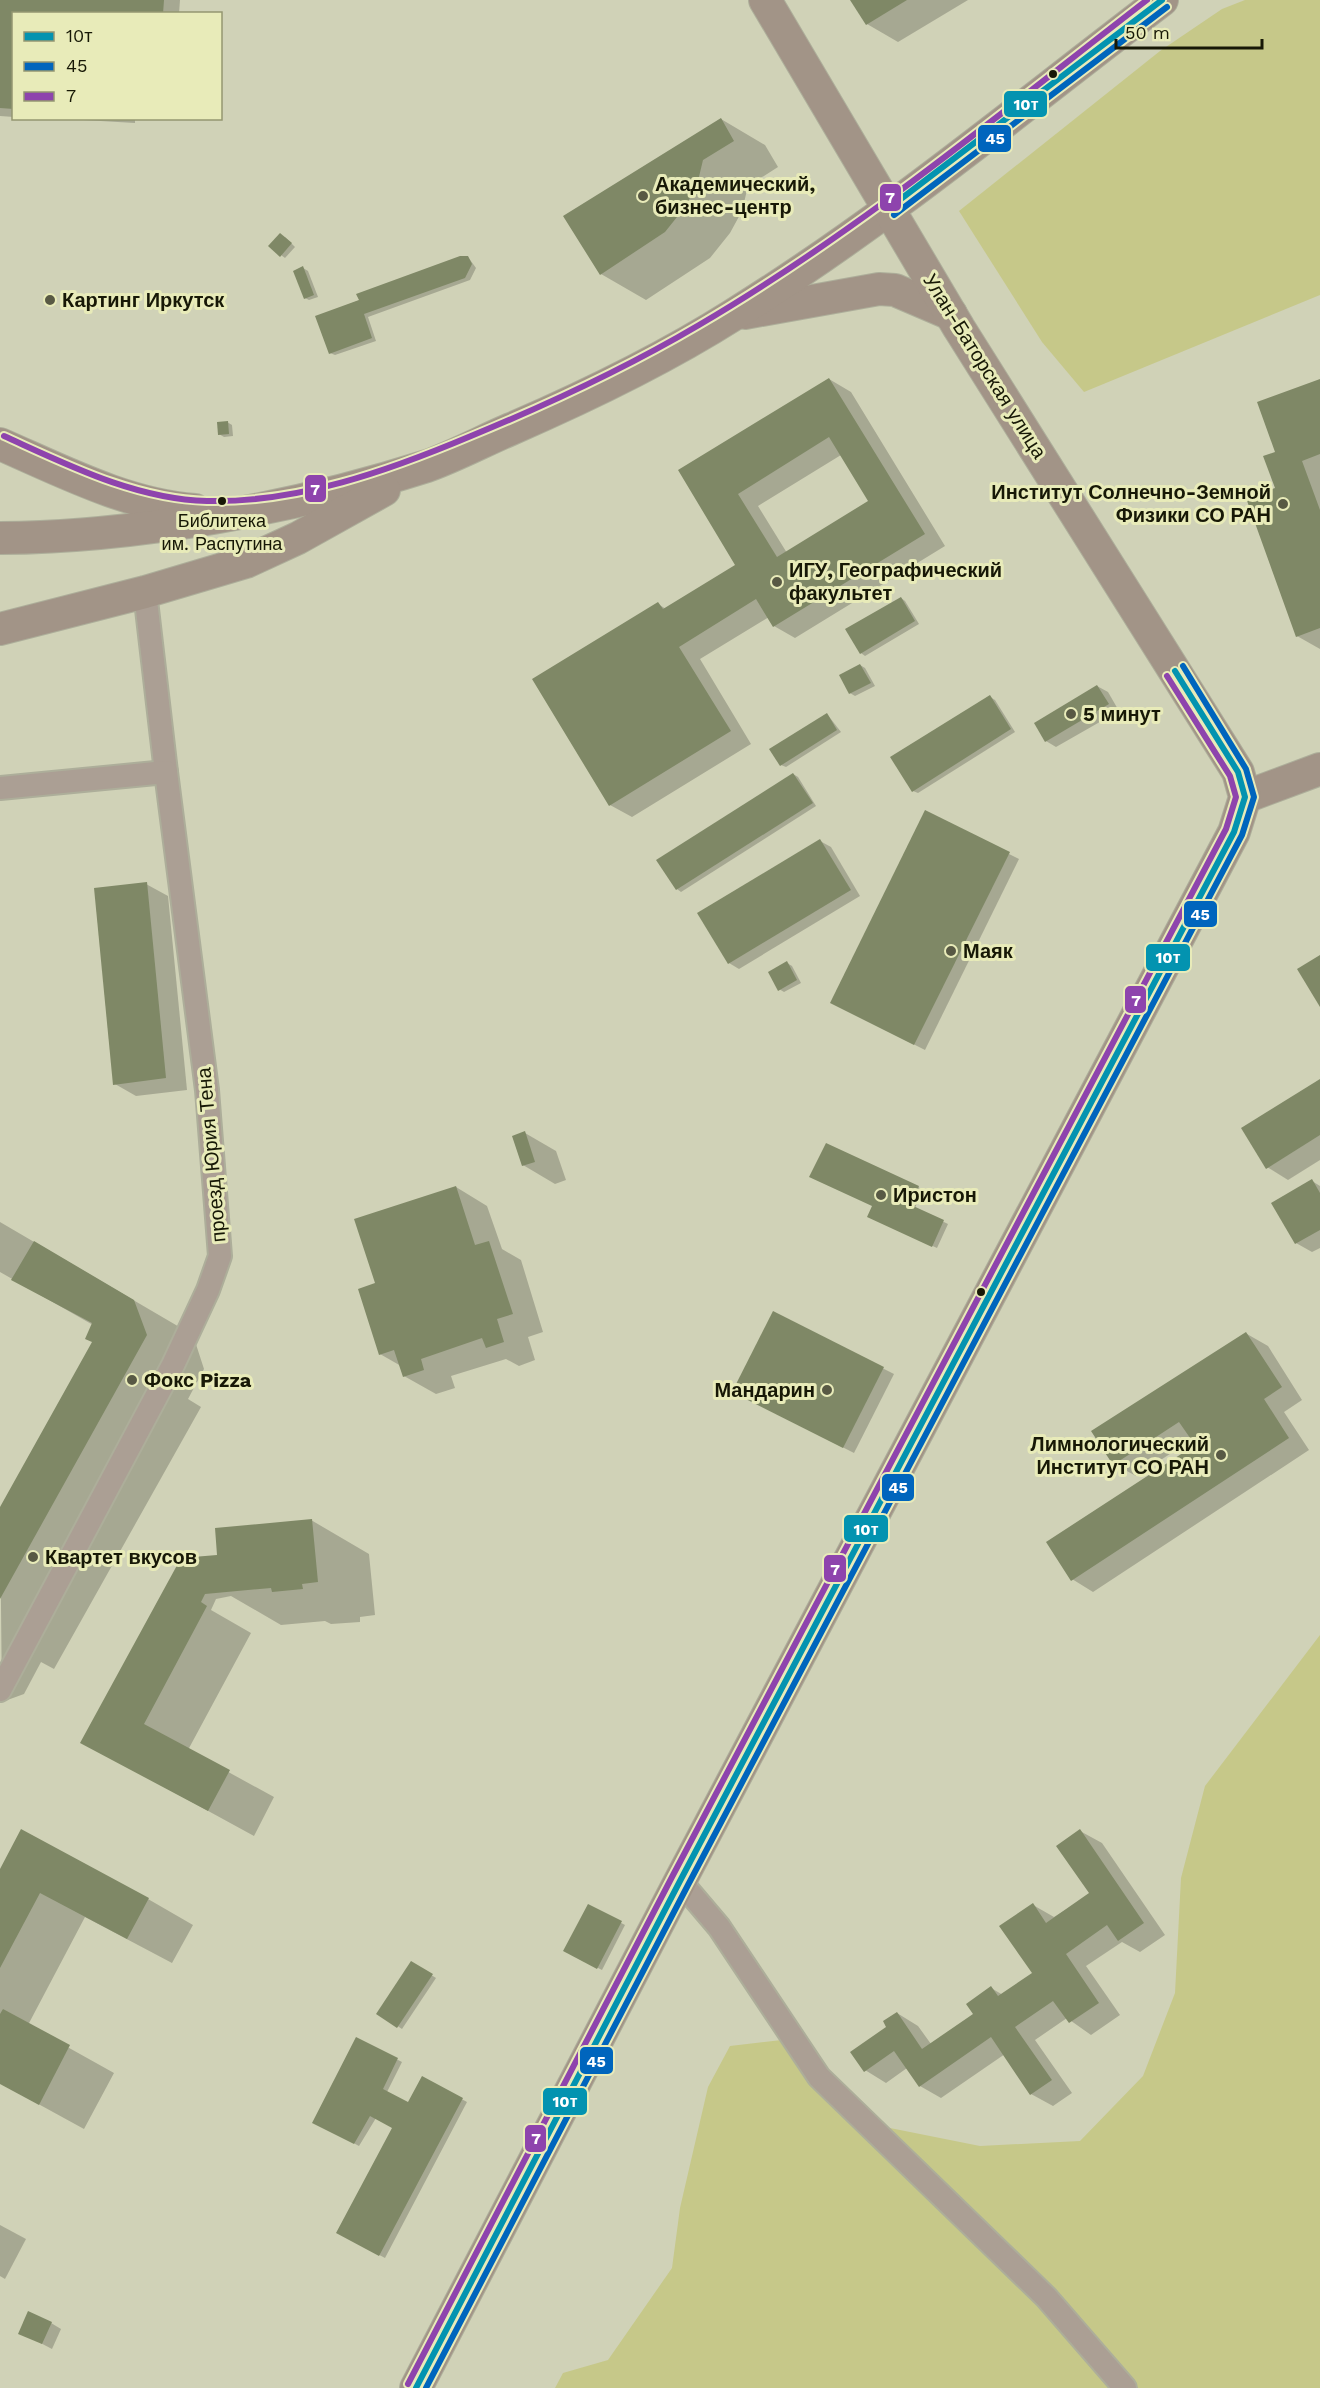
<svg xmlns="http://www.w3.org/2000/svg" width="1320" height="2388" viewBox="0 0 1320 2388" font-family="'Work Sans',sans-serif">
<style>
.green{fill:#c6c889}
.shadow{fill:#0003;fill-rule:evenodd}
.building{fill:#7f8866;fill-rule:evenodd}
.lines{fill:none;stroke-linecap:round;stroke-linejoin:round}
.street-casing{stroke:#adae9a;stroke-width:26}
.secondary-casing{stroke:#adae9a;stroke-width:34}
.street{stroke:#ab9f94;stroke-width:22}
.secondary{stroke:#a29487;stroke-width:32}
.bus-1-casing{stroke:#e8ebb9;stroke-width:10}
.bus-2-casing{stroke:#e8ebb9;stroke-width:10}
.bus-3-casing{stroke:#e8ebb9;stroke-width:10}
.bus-1{stroke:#0393b0;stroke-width:6}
.bus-2{stroke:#0065bd;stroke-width:6}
.bus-3{stroke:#8e44ad;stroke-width:6}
.bus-dot{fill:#171806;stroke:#e8ebb9;stroke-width:2}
.poi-dot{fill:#585944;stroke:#e8ebb9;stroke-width:2}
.labels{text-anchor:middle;stroke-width:6;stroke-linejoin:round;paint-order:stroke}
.bus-label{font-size:18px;fill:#171806;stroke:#e8ebb9}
.poi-label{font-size:20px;font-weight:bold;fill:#171806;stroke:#e8ebb9;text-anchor:start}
.street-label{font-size:20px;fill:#171806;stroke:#e8ebb9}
.line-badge{stroke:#e8ebb9;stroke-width:2}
.badge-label{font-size:16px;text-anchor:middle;font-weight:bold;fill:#fff}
</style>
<rect width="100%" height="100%" fill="#d0d2b7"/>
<g class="green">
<polygon points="1245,0 1320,0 1320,295 1084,392 1042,342 959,211 1160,51 1222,9"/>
<polygon points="1320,1635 1320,2388 555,2388 563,2373 608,2360 672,2268 680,2208 708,2087 730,2046 782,2040 875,2125 980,2146 1080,2141 1143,2076 1175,1993 1181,1878 1205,1786"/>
</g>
<g class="shadow">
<polygon points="0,0 180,0 179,14 14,14 14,117 0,116"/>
<polygon points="852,0 968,0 898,42 867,24"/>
<polygon points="49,118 135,118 135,123"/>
<polygon points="721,119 765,145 778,167 748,186 742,211 730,233 710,258 646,300 601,274"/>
<polygon points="285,237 295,247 285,258 281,255"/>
<polygon points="468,257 476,268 470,280 368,317 376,341 335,355 330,353 317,317"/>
<polygon points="303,268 308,271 318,297 309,300 305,298"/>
<path d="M 829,379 L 851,392 L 945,546 L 795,638 L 774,626 L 769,617 L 700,659 L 751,744 L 632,817 L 610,805 L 658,604 L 666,609 L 738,565 L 680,471 ZM 841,455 L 870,502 L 787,553 L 758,506 Z"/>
<polygon points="1320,381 1320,649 1297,636 1277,489 1277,453"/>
<polygon points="227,422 232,425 233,436 224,437 219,434"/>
<polygon points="901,598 905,601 919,624 865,656 861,653"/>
<polygon points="860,665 865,668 875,686 855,696 850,693"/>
<polygon points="1097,686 1108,692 1119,711 1056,747 1046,741"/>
<polygon points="990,697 995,700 1015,732 918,793 913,791"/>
<polygon points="827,714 841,732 786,767 781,765"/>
<polygon points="793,774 798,777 816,806 681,892 677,889"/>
<polygon points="820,841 831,847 860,896 739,969 729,963"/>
<polygon points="1009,854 1019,859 925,1050 842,1008"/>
<polygon points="146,884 168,896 187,1090 136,1096 115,1084"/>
<polygon points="787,963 792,966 801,983 784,992 779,989"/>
<polygon points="1320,1081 1320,1160 1288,1180 1267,1167"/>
<polygon points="525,1133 556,1151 566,1180 555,1184 523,1165"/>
<polygon points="1312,1181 1320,1186 1320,1248 1312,1252 1296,1243"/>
<polygon points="456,1187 487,1206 502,1249 521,1260 543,1332 528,1337 535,1360 519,1366 506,1359 451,1376 455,1388 436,1394 404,1376 401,1366 380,1354 377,1284"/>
<polygon points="918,1187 923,1190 915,1208 948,1224 937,1248 874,1219"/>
<polygon points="0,1222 193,1335 204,1369 188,1399 201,1407 54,1669 41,1662 24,1694 2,1702 0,1510 94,1342 93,1325 0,1272"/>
<polygon points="773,1313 894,1374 854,1453 744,1397"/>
<polygon points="1247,1334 1268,1346 1302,1400 1284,1412 1309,1450 1093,1592 1072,1579 1197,1445 1193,1439 1136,1476 1114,1464"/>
<polygon points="311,1520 369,1554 375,1615 360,1617 360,1622 331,1624 325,1621 281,1625 231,1596 216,1599 211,1610 251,1633 188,1750 274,1797 254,1836 82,1742 219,1556"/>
<polygon points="1080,1831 1102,1843 1165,1935 1140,1952 1122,1942 1086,1966 1120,2015 1091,2035 1067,2018 1035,2040 1072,2093 1053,2106 1031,2094 1005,2054 941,2098 920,2086 907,2068 886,2083 865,2070 897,2013 918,2026 931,2044 975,2014 991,1988 1003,1995 1034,1973 1033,1905 1054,1917 1091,1894"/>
<polygon points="0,1872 148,1899 193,1925 172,1963 85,1917 28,2025 114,2073 84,2129 0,2083"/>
<polygon points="589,1906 625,1925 602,1970 565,1951"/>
<polygon points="412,1963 436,1978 402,2029 378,2013"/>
<polygon points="357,2039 402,2062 387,2092 409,2104 423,2078 467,2102 385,2258 338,2233 394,2128 376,2118 359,2146 314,2122"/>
<polygon points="0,2225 26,2239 5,2279 0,2276"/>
<polygon points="51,2323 61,2329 52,2349 29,2337"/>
</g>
<g class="building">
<polygon points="0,0 164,0 163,14 14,14 14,109 0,108"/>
<polygon points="850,0 907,0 866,25"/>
<polygon points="721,118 734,141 703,160 697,185 685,207 665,232 600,275 563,216"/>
<polygon points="280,233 292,243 280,257 268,246"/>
<polygon points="460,256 468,256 472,264 465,278 364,314 372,338 329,354 315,316 359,300 356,294"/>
<polygon points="303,266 314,295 304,299 293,271"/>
<path d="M 829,378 L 925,534 L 773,627 L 756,599 L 679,647 L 731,731 L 609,806 L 532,679 L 658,602 L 663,609 L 735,565 L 678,470 ZM 829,437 L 868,501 L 777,557 L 738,494 Z"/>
<polygon points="1320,379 1320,454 1302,461 1320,510 1320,628 1296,637 1246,498 1275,488 1263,456 1275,452 1257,402"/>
<polygon points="228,421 229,434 218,435 217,422"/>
<polygon points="901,597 915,621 860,654 845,629"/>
<polygon points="860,664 871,683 849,694 839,675"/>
<polygon points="1097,685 1109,704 1045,742 1034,723"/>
<polygon points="990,695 1011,729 912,792 890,757"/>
<polygon points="827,713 837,730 780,766 769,749"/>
<polygon points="793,773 813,803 676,890 656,860"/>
<polygon points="925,810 1010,852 914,1045 830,1003"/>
<polygon points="820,839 851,890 728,964 697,913"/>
<polygon points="147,882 166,1078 113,1085 94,888"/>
<polygon points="1320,955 1320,1007 1297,969"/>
<polygon points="787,961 797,980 778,991 768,972"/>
<polygon points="1320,1079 1320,1135 1266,1169 1241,1128"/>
<polygon points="525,1131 535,1162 522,1166 512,1136"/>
<polygon points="826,1143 919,1186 911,1205 944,1220 932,1247 867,1217 872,1206 809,1177"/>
<polygon points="1312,1179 1320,1193 1320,1230 1295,1244 1271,1203"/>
<polygon points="456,1186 475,1245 489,1241 513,1314 497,1319 504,1342 486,1348 482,1338 421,1359 424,1370 403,1377 394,1350 379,1355 358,1289 375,1283 354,1219"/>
<polygon points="34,1241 134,1300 147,1335 0,1599 0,1507 92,1342 85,1339 92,1323 11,1280"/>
<polygon points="773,1311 884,1367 843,1448 732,1392"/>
<polygon points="1246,1332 1282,1387 1264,1399 1289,1438 1071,1581 1046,1542 1195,1445 1179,1422 1113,1465 1091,1431"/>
<polygon points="312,1519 318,1582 302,1584 303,1589 272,1592 271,1588 205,1594 201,1602 207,1606 144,1724 230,1770 208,1811 80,1743 181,1558 217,1555 215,1528"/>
<polygon points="21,1829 149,1898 127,1939 40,1893 0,1968 0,1869"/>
<polygon points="1080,1829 1144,1923 1118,1941 1107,1925 1066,1954 1099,2003 1069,2023 1053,2001 1015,2027 1052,2080 1030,2095 991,2037 919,2087 894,2051 864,2072 850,2052 886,2027 883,2021 897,2012 922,2049 973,2014 966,2004 991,1986 998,1996 1032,1973 999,1926 1033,1903 1046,1923 1089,1893 1056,1846"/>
<polygon points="588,1904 622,1921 597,1969 563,1951"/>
<polygon points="411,1961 433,1974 397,2028 376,2014"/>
<polygon points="3,2009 70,2045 39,2105 0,2084 0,2014"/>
<polygon points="356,2037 398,2058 383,2089 408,2102 422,2076 463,2098 379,2256 336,2233 392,2128 370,2116 354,2144 312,2123"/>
<polygon points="28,2311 52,2322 42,2344 18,2334"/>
</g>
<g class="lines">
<defs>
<g id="street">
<polyline points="145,592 166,772"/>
<polyline points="0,788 166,772 207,1090 220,1256 208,1290 173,1365 0,1690"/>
<polyline points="680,1881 719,1927 819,2077 1046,2297 1125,2388"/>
</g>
<g id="secondary">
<polyline points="745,313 879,289 895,290 951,314"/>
<path d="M 0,444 C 62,471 127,505 195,510"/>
<path d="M 0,538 C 138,537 295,508 427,466 C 455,456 483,441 511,429 C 587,396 662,360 733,315 C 883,222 1021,107 1162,0"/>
<polyline points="0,629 145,592 246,562 298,538 384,490"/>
<polyline points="1245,797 1320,769"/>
<polyline points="416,2388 680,1881 1234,832 1245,797 1238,772 959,328 765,0"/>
</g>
</defs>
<use href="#street" class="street-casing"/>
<use href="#secondary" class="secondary-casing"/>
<use href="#street" class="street"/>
<use href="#secondary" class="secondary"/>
<defs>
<g id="bus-1">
<polyline points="889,208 1162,0"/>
<polyline points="416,2388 680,1881 1234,832 1245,797 1238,772 1175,671"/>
</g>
<g id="bus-2">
<polyline points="894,215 1167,7"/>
<polyline points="426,2388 688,1885 1242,835 1254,797 1246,769 1183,666"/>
</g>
<g id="bus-3">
<path d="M 4,436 C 68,465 135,499 207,501 C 298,503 388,471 471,436 C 549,404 626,368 699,325 C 858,232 1002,112 1147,0"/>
<polyline points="408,2384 672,1877 1226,829 1236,797 1230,776 1167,676"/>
</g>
</defs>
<use href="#bus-1" class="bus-1-casing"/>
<use href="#bus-2" class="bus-2-casing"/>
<use href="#bus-3" class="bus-3-casing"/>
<use href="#bus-1" class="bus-1"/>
<use href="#bus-2" class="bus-2"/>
<use href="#bus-3" class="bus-3"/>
</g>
<g class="bus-dot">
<circle cx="1053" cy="74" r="5"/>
<circle cx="222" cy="501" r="5"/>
<circle cx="981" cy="1292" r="5"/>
</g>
<g class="poi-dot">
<circle cx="643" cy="196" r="6"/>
<circle cx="50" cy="300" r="6"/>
<circle cx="1283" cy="504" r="6"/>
<circle cx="777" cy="582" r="6"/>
<circle cx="1071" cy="714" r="6"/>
<circle cx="951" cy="951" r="6"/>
<circle cx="881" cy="1195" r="6"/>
<circle cx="132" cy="1380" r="6"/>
<circle cx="827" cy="1390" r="6"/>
<circle cx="1221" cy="1455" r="6"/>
<circle cx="33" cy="1557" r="6"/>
</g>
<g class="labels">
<g class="bus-label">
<text x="222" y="527">Библитека<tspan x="222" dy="23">им. Распутина</tspan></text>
</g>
<g class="poi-label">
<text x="655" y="191">Академический,<tspan x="655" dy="23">бизнес-центр</tspan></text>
<text x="62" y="307">Картинг Иркутск</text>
<text x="1271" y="499" text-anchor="end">Институт Солнечно-Земной<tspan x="1271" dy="23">Физики СО РАН</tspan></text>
<text x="789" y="577">ИГУ, Географический<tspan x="789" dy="23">факультет</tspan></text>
<text x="1083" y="721">5 минут</text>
<text x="963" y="958">Маяк</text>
<text x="893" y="1202">Иристон</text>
<text x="144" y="1387">Фокс Pizza</text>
<text x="815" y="1397" text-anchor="end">Мандарин</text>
<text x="1209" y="1451" text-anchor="end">Лимнологический<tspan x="1209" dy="23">Институт СО РАН</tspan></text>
<text x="45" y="1564">Квартет вкусов</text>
</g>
<g class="street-label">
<text transform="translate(985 366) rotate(58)" y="7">Улан-Баторская улица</text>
<text transform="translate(211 1155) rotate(-95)" y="7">проезд Юрия Тена</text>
</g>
</g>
<g class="line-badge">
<rect x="1003" y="90" width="45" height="28" rx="6" fill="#0393b0"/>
<rect x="977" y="124" width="35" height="29" rx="6" fill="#0065bd"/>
<rect x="879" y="183" width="23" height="29" rx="6" fill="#8e44ad"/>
<rect x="304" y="474" width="23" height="29" rx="6" fill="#8e44ad"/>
<rect x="1183" y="900" width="35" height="28" rx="6" fill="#0065bd"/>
<rect x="1145" y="943" width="46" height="29" rx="6" fill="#0393b0"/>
<rect x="1124" y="985" width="23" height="29" rx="6" fill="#8e44ad"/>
<rect x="881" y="1473" width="34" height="29" rx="6" fill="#0065bd"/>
<rect x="843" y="1514" width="46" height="29" rx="6" fill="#0393b0"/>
<rect x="823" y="1554" width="24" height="29" rx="6" fill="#8e44ad"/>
<rect x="579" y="2046" width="35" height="29" rx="6" fill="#0065bd"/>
<rect x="542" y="2087" width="46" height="29" rx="6" fill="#0393b0"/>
<rect x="524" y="2124" width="23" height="29" rx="6" fill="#8e44ad"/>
</g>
<g class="badge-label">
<text x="1026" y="110">10т</text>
<text x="995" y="144">45</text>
<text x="890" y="203">7</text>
<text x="315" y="495">7</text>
<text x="1200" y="920">45</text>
<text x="1168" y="963">10т</text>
<text x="1136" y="1006">7</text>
<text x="898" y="1493">45</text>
<text x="866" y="1535">10т</text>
<text x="835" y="1575">7</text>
<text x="596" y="2067">45</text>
<text x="565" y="2107">10т</text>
<text x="536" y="2144">7</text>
</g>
<rect x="12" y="12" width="210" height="108" fill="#e8ebb9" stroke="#949771" stroke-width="1.5"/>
<rect x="24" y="32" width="30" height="9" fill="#0393b0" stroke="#949771" stroke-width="1.5"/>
<text x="66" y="42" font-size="18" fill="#171806">10т</text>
<rect x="24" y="62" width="30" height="9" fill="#0065bd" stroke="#949771" stroke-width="1.5"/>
<text x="66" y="72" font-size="18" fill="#171806">45</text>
<rect x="24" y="92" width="30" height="9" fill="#8e44ad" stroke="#949771" stroke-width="1.5"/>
<text x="66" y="102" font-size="18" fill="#171806">7</text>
<path d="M1116 39v9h146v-9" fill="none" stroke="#171806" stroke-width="3"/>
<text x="1125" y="39" font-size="18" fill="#171806" stroke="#e8ebb9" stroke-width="4.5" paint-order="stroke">50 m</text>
</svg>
